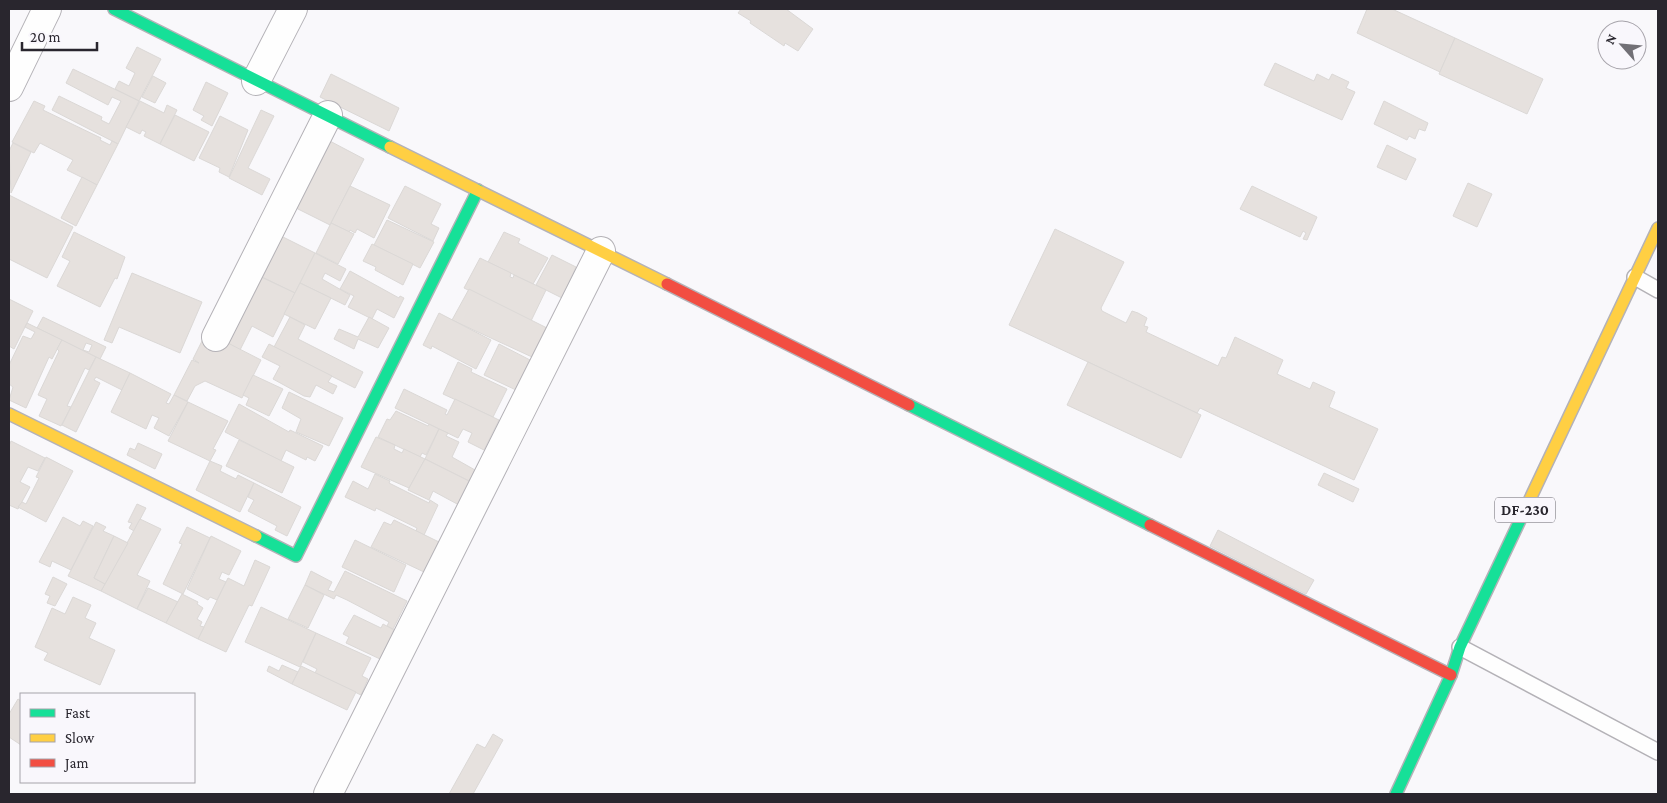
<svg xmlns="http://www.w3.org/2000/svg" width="1667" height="803" viewBox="0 0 1667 803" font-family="'Crimson Pro',serif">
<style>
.building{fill:#e6e1de;stroke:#dbd8d6;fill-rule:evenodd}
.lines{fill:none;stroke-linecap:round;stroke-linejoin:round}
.lane-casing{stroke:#b4b2b7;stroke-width:18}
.street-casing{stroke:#b4b2b7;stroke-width:30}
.fast-casing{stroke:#b4b2b7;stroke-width:14}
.slow-casing{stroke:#b4b2b7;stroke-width:14}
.jam-casing{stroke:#b4b2b7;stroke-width:14}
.lane{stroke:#fefefe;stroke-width:15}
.street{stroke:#fefefe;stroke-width:28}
.fast{stroke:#16e098;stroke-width:11}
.slow{stroke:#ffcf43;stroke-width:11}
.jam{stroke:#f24e42;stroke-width:11}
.labels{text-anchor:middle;stroke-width:4;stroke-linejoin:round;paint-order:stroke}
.shield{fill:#f9f7fc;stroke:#67656c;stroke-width:1}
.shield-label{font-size:15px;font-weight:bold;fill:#29262e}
</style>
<rect width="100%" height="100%" fill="#f9f8fb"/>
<g class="building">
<polygon points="741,9 786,9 813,29 798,51 785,43 784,46 750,23 751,21 738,13"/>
<polygon points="1367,9 1392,9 1455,38 1440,72 1357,33"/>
<polygon points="1455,38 1543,79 1527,114 1439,74"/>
<polygon points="137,47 161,59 139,101 115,89 119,81 129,86 135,73 126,68"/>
<polygon points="1275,63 1314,81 1317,74 1329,80 1332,74 1349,82 1346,88 1355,92 1342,120 1264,85"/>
<polygon points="73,69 139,101 118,144 52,110 59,96 102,117 101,120 109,124 121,101 112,97 108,105 66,83"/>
<polygon points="331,74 399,108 389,131 320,97"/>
<polygon points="153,76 166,83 155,103 142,97"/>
<polygon points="206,82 228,93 212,126 201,120 204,116 193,110"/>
<polygon points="34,101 45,106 43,110 101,138 100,140 110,145 112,141 118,144 97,185 67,170 73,160 40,143 34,153 12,142"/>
<polygon points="140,101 164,113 167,105 177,110 160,144 144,136 146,132 142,130 140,134 126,127"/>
<polygon points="1384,101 1428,123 1425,131 1419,129 1415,139 1409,136 1407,140 1374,124"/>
<polygon points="261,110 274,116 248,168 270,179 262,195 229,178"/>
<polygon points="175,115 209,132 194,161 160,144"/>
<polygon points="220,116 248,130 229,177 219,172 220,168 199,158"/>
<polygon points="326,139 364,159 330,225 294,207"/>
<polygon points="13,143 31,152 11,193 9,151"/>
<polygon points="1387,145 1416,159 1406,180 1377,167"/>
<polygon points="82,177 97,185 76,226 61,218"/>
<polygon points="1468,183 1492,194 1477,227 1453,216"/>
<polygon points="350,186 390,205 374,238 357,229 355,233 350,230 349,232 331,223"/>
<polygon points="405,186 441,204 431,224 439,228 433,241 388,218"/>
<polygon points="1252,186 1317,217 1307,240 1303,239 1306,233 1303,231 1300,237 1240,209"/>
<polygon points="9,195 73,227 47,278 9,259"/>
<polygon points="387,220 434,242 420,268 374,245"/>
<polygon points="331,223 354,234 338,264 316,253"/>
<polygon points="1055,229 1124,262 1101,308 1102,311 1126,323 1132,311 1138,313 1147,318 1144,326 1148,327 1146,332 1218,366 1222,357 1226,358 1235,337 1283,360 1277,374 1310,389 1313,382 1335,392 1329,407 1378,429 1354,480 1200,408 1197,413 1009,325"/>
<polygon points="74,232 125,257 117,279 115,278 100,307 57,286 70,261 62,257"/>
<polygon points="504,232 520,239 518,243 548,258 533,284 488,262"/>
<polygon points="281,236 315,253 295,293 260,276"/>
<polygon points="372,244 413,264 403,285 375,270 376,267 363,261"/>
<polygon points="315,253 346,269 340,281 325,273 322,279 350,295 345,305 300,283"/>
<polygon points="552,255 576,267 562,298 536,285"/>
<polygon points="480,258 511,273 510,277 513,278 514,275 546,290 531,321 464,288"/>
<polygon points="350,271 399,298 400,296 404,298 394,318 377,309 372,319 348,307 354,296 340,289"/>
<polygon points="132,273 202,302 180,353 119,327 112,343 104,340"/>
<polygon points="259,276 295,293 273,337 252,326 240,350 222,340"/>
<polygon points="300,283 331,298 315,329 284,314"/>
<polygon points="469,289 547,328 532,357 452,320"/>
<polygon points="9,299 33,311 14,349 9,346"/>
<polygon points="439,313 491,340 476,369 432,346 431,349 423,345"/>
<path d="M 43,317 L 106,347 L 100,359 L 37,328 ZM 86,343 L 92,345 L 89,352 L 83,350 Z"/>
<polygon points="290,317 305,325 298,339 363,372 355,388 274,347"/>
<polygon points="369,317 389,328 378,348 358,339 354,349 334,339 339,329 358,337"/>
<polygon points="27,323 62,340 52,359 49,357 26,408 9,400 13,387 9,384 9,365 23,336 31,339 35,332 25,327"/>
<polygon points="209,327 222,340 261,360 242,398 205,381 195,386 187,401 174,395 192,360 199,363 193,359"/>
<polygon points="62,340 96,357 89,370 85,368 67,406 71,407 61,426 39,416 47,399 38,395 59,351 57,349"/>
<polygon points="269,344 332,376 328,382 337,386 333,394 316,385 310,397 304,396 273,379 280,366 262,357"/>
<polygon points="499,344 532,361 516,390 484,375"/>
<polygon points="96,357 130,373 122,390 96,377 94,380 100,383 76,432 62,425"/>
<polygon points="458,362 472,369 471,372 507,389 493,417 443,394"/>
<polygon points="1088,362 1201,415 1181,458 1067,405"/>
<polygon points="130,373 171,394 166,403 169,404 174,395 188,402 169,436 154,428 159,418 152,415 146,429 111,412"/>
<polygon points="253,375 283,389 269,416 246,405 249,398 243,395"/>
<polygon points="404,389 447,410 445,414 447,415 455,399 499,420 484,450 468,442 472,433 463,429 458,438 395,408"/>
<polygon points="289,392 343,418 329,446 296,432 301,419 282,408"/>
<polygon points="188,402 228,421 213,449 216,450 210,461 168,441"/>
<polygon points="239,404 289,432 290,430 323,446 315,461 307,457 306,460 286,450 281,461 225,432"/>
<polygon points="396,411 428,426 429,424 439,429 426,455 422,453 420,457 378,437 387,419 390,420"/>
<polygon points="439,429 448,433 446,436 459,442 452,457 475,470 469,481 425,459"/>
<polygon points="376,437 395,445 394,449 402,453 404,449 425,459 409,488 361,467"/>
<polygon points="239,440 294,467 282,493 226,466"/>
<polygon points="11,441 45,458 38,471 28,467 20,482 30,487 18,509 9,505 9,446"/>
<polygon points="138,443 162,454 155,469 127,455 130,448 135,450"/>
<polygon points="46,457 73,471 46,522 18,507 22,502 26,504 39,478 36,477"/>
<polygon points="425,459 471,482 459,505 433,491 429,500 408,490"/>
<polygon points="210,461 222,466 220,471 236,479 238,475 254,483 240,512 196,490"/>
<polygon points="1324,473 1359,489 1353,502 1318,485"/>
<polygon points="375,474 390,481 389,483 429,503 430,500 438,505 424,535 416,531 417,528 376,508 375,511 345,497 353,481 368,489"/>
<polygon points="254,483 301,507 287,536 275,530 277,526 248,511 254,500 248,497"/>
<polygon points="137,504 146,508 134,531 129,528 132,523 128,522"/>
<polygon points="63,517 80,526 83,521 93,526 71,570 52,561 50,567 39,562"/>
<polygon points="140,519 161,529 137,575 150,581 137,609 101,591"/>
<polygon points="394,520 439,542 424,572 371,547 384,522 391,525"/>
<polygon points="96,522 106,527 103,531 114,536 94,578 105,584 101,591 68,576"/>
<polygon points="187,527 210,538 183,594 163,584 182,544 179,543"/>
<polygon points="1218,530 1314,580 1306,594 1210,546"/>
<polygon points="114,536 128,543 105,584 94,578"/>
<polygon points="211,536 241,551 229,575 222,572 219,579 226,582 217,600 210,597 208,600 187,589"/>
<polygon points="355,540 406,565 394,592 342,567"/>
<polygon points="255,560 270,567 252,606 249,605 226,652 198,639 228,578 244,586"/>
<polygon points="311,571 332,582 328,590 334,592 345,571 407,601 393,629 387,626 389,622 347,600 336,595 334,599 305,585"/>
<polygon points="53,577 67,584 55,606 47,603 50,596 45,594"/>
<polygon points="305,585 324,595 308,628 288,619"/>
<polygon points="148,588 178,602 166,623 137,609"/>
<polygon points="182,594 198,602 197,604 203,608 197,619 202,622 200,626 204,627 198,639 166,623"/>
<polygon points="73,597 91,605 85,618 96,623 89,638 115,650 100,685 44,660 48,653 35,647 52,608 65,614"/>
<polygon points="261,607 316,633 300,667 245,642"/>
<polygon points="354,615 381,628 383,624 394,630 380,659 346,643 349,637 343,634"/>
<polygon points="316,633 371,658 362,676 368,679 361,695 315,673 317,669 303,662"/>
<polygon points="282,665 298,672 292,684 267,671 269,666 279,671"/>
<polygon points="301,666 356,692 347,710 292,684"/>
<polygon points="18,699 21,701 21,745 9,737 9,714"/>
<polygon points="493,734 503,740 473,794 449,794 477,744 485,748"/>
</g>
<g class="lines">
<defs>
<g id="lane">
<polyline points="1635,277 1658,290"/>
<polyline points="1460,647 1658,752"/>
</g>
<g id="street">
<polyline points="256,81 293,9"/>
<polyline points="9,87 47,9"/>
<polyline points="216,337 328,115"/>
<polyline points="328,794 601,251"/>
</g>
<g id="fast">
<polyline points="114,9 390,147"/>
<polyline points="909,405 1150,525"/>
<polyline points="256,536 296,556 478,190"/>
<polyline points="1396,794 1451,675 1460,647 1522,516"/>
</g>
<g id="slow">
<polyline points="390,147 667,284"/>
<polyline points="9,414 256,536"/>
<polyline points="1522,516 1658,228"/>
</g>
<g id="jam">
<polyline points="667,284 909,405"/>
<polyline points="1150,525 1451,675"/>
</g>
</defs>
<use href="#lane" class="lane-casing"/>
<use href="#street" class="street-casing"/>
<use href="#fast" class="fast-casing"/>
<use href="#slow" class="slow-casing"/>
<use href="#jam" class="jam-casing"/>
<use href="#lane" class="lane"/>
<use href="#street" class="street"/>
<use href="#fast" class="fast"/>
<use href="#slow" class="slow"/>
<use href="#jam" class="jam"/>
</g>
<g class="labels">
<rect class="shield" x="1495" y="497.5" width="60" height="25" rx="4"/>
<g class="shield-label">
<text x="1525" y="515">DF-230</text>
</g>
</g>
<rect width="1667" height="803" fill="none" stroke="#29262e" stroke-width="20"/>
<rect x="20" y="693" width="175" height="90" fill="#f9f7fc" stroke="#a6a3aa"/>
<rect x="30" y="709" width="25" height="8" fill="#16e098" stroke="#a6a3aa"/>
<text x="65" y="718" font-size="15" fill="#29262e">Fast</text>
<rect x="30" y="734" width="25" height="8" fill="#ffcf43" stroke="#a6a3aa"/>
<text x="65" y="743" font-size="15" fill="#29262e">Slow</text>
<rect x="30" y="759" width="25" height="8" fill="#f24e42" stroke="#a6a3aa"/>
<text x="65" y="768" font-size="15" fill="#29262e">Jam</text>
<g transform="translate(1622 45) rotate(297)"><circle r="24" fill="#f9f7fc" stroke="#a6a3aa"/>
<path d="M0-4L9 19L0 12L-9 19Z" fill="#727076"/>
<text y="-8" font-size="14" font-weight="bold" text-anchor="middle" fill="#29262e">N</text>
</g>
<path d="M22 42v8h75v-8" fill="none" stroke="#29262e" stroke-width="2.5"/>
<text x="30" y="42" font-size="15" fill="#29262e" stroke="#f9f7fc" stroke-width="4" paint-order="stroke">20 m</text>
</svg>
